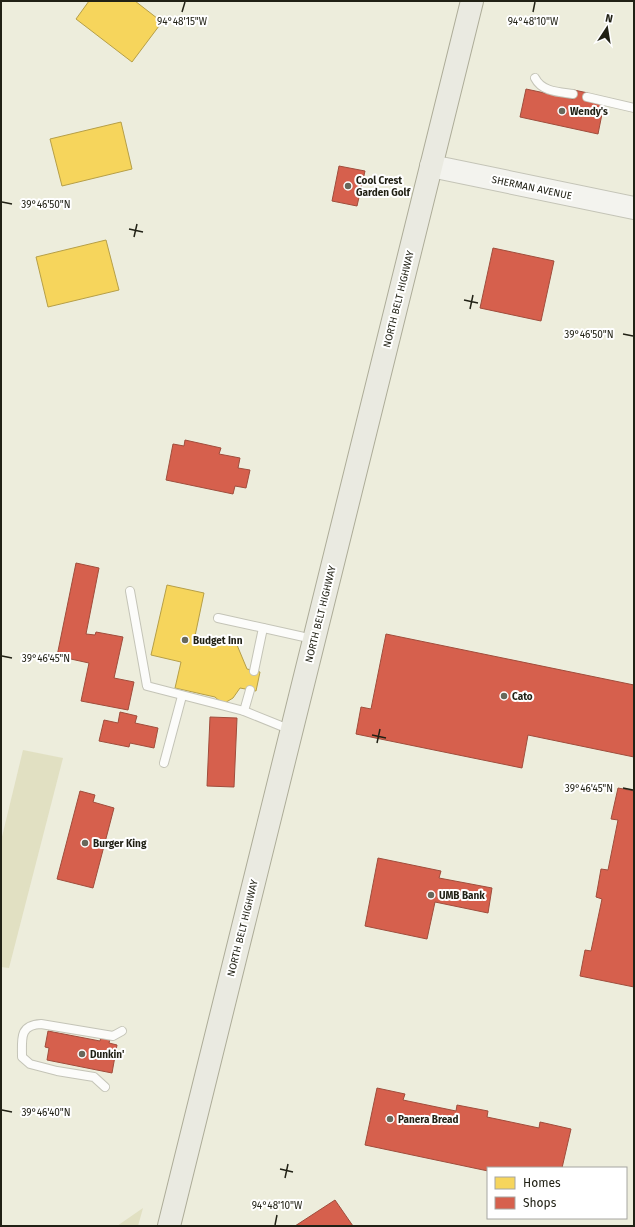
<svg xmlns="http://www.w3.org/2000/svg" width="635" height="1227" viewBox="0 0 635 1227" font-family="'Fira Sans',sans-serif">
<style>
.green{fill:#e1e0c2}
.homes{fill:#f6d55c;stroke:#b69f47}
.shops{fill:#d6604d;stroke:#a04d3c}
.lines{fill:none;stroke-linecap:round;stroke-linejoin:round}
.lane-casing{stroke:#c4c4b7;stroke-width:10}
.secondary-casing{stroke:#c4c4b7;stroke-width:24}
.primary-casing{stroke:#adac98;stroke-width:24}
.lane{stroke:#fcfcfa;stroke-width:8}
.secondary{stroke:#f3f3ee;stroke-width:22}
.primary{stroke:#eaeae1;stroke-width:22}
.ticks{fill:none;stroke:#212115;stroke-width:1.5}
.poi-dot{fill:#68685b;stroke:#fff;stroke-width:1.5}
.labels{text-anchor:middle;stroke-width:4;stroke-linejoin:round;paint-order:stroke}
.poi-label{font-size:10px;font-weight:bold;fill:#212115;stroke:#fff;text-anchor:start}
.street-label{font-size:10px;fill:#212115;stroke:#fff}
.ticks-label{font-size:10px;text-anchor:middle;fill:#212115;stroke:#fff;stroke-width:4;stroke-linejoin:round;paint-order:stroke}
</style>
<rect width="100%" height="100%" fill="#ededdc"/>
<g class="green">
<polygon points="23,750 63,758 9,968 1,967 1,841"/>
<polygon points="143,1208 138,1226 117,1226"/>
</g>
<g class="homes">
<polygon points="89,1 135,1 162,22 132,62 76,19"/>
<polygon points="121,122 132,169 62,186 50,139"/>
<polygon points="106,240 119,290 48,307 36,257"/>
<polygon points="167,585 204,593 195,636 237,645 247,669 260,672 256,691 240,688 233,698 223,704 215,697 175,688 181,662 151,655"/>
</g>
<g class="shops">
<polygon points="526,89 573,99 574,90 588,93 586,100 604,104 598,134 520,117"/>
<polygon points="339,166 365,171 357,206 332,201"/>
<polygon points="493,248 554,261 541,321 480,308"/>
<polygon points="185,440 221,448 219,454 240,458 238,468 250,470 246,488 235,486 233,494 166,480 173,444 184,446"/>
<polygon points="76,563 99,568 86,634 95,635 96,632 123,637 114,678 134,682 128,710 81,701 89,663 57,656"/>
<polygon points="386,634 634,685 634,757 528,735 522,768 356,734 361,707 371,709"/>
<polygon points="120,712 137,716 135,723 158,728 154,748 130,743 129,747 99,741 104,720 118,723"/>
<polygon points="210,717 237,718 234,787 207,786"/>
<polygon points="618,788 634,791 634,987 580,976 585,950 591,951 602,899 596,897 601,869 608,870 618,820 611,819"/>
<polygon points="80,791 95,795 93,802 114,808 93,888 57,879"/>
<polygon points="378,858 441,871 439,878 492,888 488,913 435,902 427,939 365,926"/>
<polygon points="48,1031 100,1041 101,1037 110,1039 109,1043 117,1045 112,1073 47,1060 49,1048 45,1047"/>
<polygon points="377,1088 405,1094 403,1100 456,1111 457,1105 488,1111 487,1117 539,1128 540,1122 571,1129 562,1168 488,1168 488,1171 365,1145"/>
<polygon points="335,1200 353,1226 295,1226"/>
</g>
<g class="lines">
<defs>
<g id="lane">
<path d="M 535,78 C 542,92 559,92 573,94"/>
<polyline points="587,97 634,108"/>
<polyline points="130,591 147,686 244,711 291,730"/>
<polyline points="218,618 313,639"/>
<polyline points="254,671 263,628"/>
<polyline points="244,711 250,690"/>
<polyline points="164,763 182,696"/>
<path d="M 105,1087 L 94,1077 L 57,1071 L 30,1064 L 22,1057 C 22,1039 19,1025 41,1024 L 113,1036 L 122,1031"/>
</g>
<polyline id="secondary" points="431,166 634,208"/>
<polyline id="primary" points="169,1226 472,1"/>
</defs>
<use href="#lane" class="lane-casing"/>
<use href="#secondary" class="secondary-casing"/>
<use href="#primary" class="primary-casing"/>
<use href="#lane" class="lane"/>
<use href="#secondary" class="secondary"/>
<use href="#primary" class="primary"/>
</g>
<path class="ticks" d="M 182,12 L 185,2M 533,12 L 535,2M 2,202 L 12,204M 129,229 L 143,232M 134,237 L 137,224M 464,300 L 478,303M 470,309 L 473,295M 623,334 L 633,336M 2,656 L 12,658M 372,735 L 386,738M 377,743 L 380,729M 623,788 L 633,790M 2,1110 L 12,1112M 280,1169 L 293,1172M 285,1178 L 288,1164M 275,1225 L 277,1215"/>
<g class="poi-dot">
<circle cx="562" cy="111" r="4"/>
<circle cx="348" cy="186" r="4"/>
<circle cx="185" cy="640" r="4"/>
<circle cx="504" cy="696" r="4"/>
<circle cx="85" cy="843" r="4"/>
<circle cx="431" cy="895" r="4"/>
<circle cx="82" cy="1054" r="4"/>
<circle cx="390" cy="1119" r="4"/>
</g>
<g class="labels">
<g class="poi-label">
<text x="570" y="115">Wendy's</text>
<text x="356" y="184">Cool Crest<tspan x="356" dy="12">Garden Golf</tspan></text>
<text x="193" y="644">Budget Inn</text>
<text x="512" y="700">Cato</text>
<text x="93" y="847">Burger King</text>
<text x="439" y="899">UMB Bank</text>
<text x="90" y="1058">Dunkin'</text>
<text x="398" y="1123">Panera Bread</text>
</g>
<g class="street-label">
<text transform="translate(532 187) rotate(12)" y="4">SHERMAN AVENUE</text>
<text transform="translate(398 299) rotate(-76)" y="4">NORTH BELT HIGHWAY</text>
<text transform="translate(320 614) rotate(-76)" y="4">NORTH BELT HIGHWAY</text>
<text transform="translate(242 928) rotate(-76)" y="4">NORTH BELT HIGHWAY</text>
</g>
</g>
<g class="ticks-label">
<text x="182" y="25">94°48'15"W</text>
<text x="533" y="25">94°48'10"W</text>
<text x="46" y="208">39°46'50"N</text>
<text x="589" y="338">39°46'50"N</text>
<text x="46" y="662">39°46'45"N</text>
<text x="589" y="792">39°46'45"N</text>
<text x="46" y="1116">39°46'40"N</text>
<text x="277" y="1209">94°48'10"W</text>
</g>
<rect width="635" height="1227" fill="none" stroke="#212115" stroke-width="4"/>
<rect x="487" y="1167" width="140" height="52" fill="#ffffff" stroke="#a6a6a1"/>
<rect x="495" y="1177" width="20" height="12" fill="#f6d55c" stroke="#a6a6a1"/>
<text x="523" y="1187" font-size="12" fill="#212115">Homes</text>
<rect x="495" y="1197" width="20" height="12" fill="#d6604d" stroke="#a6a6a1"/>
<text x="523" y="1207" font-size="12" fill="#212115">Shops</text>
<g transform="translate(607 28) rotate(12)" stroke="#ffffff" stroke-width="3" paint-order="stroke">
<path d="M0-3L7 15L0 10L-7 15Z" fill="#212115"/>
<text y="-6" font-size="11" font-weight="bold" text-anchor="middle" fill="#212115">N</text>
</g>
</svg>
